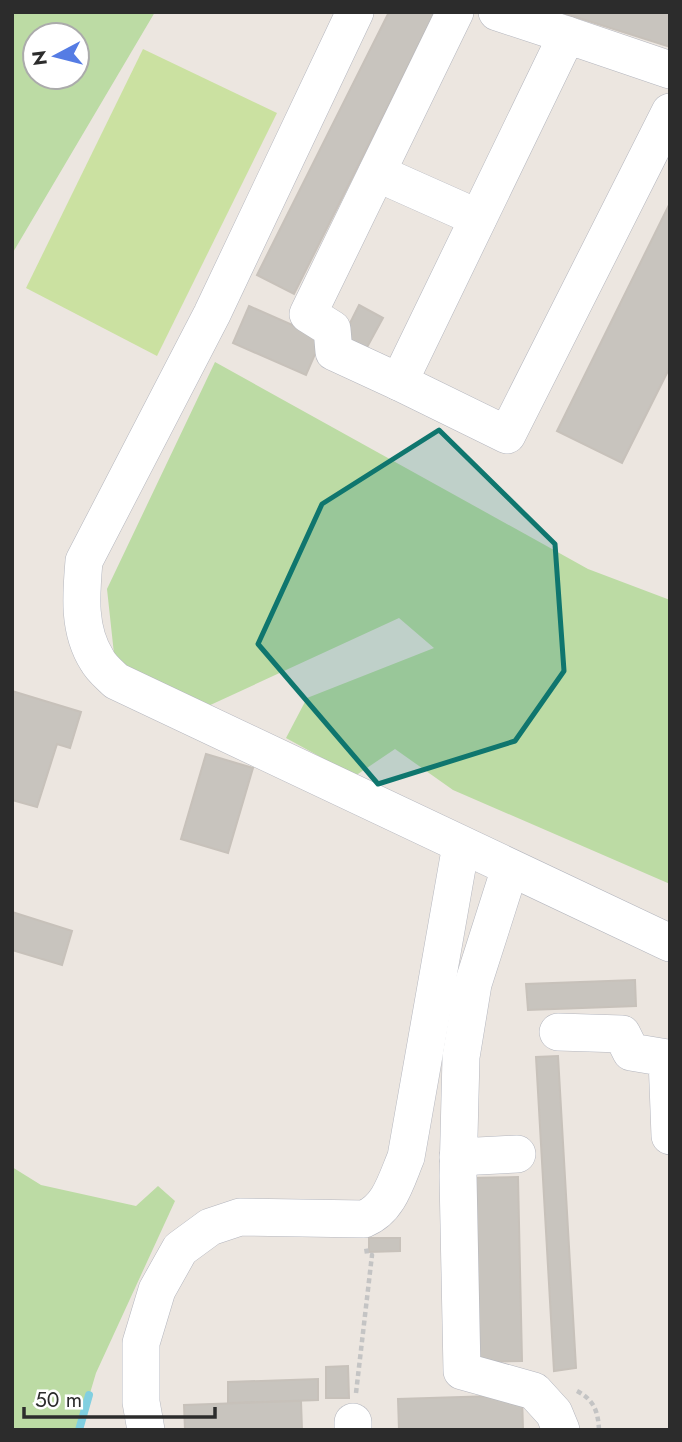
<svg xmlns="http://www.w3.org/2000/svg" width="682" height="1442" viewBox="0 0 682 1442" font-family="Jost,sans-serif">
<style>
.green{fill:#bcdba4;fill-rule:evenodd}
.pitch{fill:#cbe1a1}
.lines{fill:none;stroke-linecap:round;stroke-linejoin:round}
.stream{stroke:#81cfe0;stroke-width:8}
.building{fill:#c8c4be;stroke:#c7c1ba;stroke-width:2}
.minor-casing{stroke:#b4b6be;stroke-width:38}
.path{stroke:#c4c4c4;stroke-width:4.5;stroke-dasharray:5 3.5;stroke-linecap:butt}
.minor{stroke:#fff;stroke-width:37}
.marked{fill:#0f766e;fill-opacity:0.2;stroke:#0f766e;stroke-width:5;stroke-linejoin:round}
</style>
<rect width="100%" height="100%" fill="#ece6e0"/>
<g class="green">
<path d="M 12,12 L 155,12 L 12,254 ZM 35,35 L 77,35 L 77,77 L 35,77 Z"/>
<polygon points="215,362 588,569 670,600 670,884 453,790 395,749 355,776 286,738 307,698 434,648 399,618 206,707 115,663 107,589"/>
<polygon points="12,1167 41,1185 136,1206 158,1186 175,1201 96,1373 79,1430 12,1430"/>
</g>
<polygon class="pitch" points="143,49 277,113 157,356 26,288"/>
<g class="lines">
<polyline class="stream" points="79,1430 89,1395"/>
</g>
<g class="building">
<polygon points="389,12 435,12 294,294 257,275"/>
<polygon points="560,12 670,12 670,47"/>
<polygon points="670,203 670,367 622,463 557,431"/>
<polygon points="359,305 383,318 365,351 342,339"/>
<polygon points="249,306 322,338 306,375 233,343"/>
<polygon points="12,691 81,712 70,748 57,744 37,807 12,800"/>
<polygon points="206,754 253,768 228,853 181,839"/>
<polygon points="12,912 72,931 62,965 12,950"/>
<polygon points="635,980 636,1006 528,1010 526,984"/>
<polygon points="558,1056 576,1368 554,1371 536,1057"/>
<polygon points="518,1177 522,1361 471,1362 467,1178"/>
<polygon points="369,1238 400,1238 400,1251 369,1252"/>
<polygon points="348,1366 349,1398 326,1398 326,1367"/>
<polygon points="318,1379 318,1400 228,1403 228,1382"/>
<polygon points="522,1395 523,1430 399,1430 398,1399"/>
<polygon points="301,1401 302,1430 185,1430 184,1405"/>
</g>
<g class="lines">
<defs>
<g id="minor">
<path d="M 355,12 L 212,314 L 84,561 C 81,595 78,630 97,660 C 101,668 110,675 116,681 L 670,943"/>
<polyline points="497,12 567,35"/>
<polyline points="670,70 567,35 399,382 507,435 670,112"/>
<polyline points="377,173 478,218"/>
<polyline points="399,382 334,352 332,329 308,314 455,12"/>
<polyline points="510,868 473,984 461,1057 458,1176 462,1371 534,1391 554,1413 561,1430"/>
<polyline points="558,1032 622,1034 631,1052 667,1058 670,1136"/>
<polyline points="458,1157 517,1154"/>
<path d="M 146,1430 L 141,1402 L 141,1343 L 157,1290 L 180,1249 L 210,1227 L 240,1217 L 364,1219 C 389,1209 396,1181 406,1157 L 461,845"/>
<polyline points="353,1430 353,1422"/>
</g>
</defs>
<use href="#minor" class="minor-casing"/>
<g class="path">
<path d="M 577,1391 C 594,1400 598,1411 599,1430"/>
<polyline points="356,1393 372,1255 367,1254 366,1247"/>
</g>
<use href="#minor" class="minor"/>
</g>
<path class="marked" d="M 439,430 L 555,544 L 564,671 L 515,741 L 378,784 L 258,644 L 322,504 Z"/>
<rect width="682" height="1442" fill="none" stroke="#2c2c2c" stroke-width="28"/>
<g transform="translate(56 56) rotate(263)"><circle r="33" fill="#ffffff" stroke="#ababab" stroke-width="2"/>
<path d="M0-5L12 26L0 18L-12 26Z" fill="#557ce4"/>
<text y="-10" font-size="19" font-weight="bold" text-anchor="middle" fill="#2c2c2c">N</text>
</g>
<path d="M24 1407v10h191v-10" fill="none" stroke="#2c2c2c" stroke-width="3.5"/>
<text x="35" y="1407" font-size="21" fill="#2c2c2c" stroke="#ffffff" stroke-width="5" paint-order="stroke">50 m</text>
</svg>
